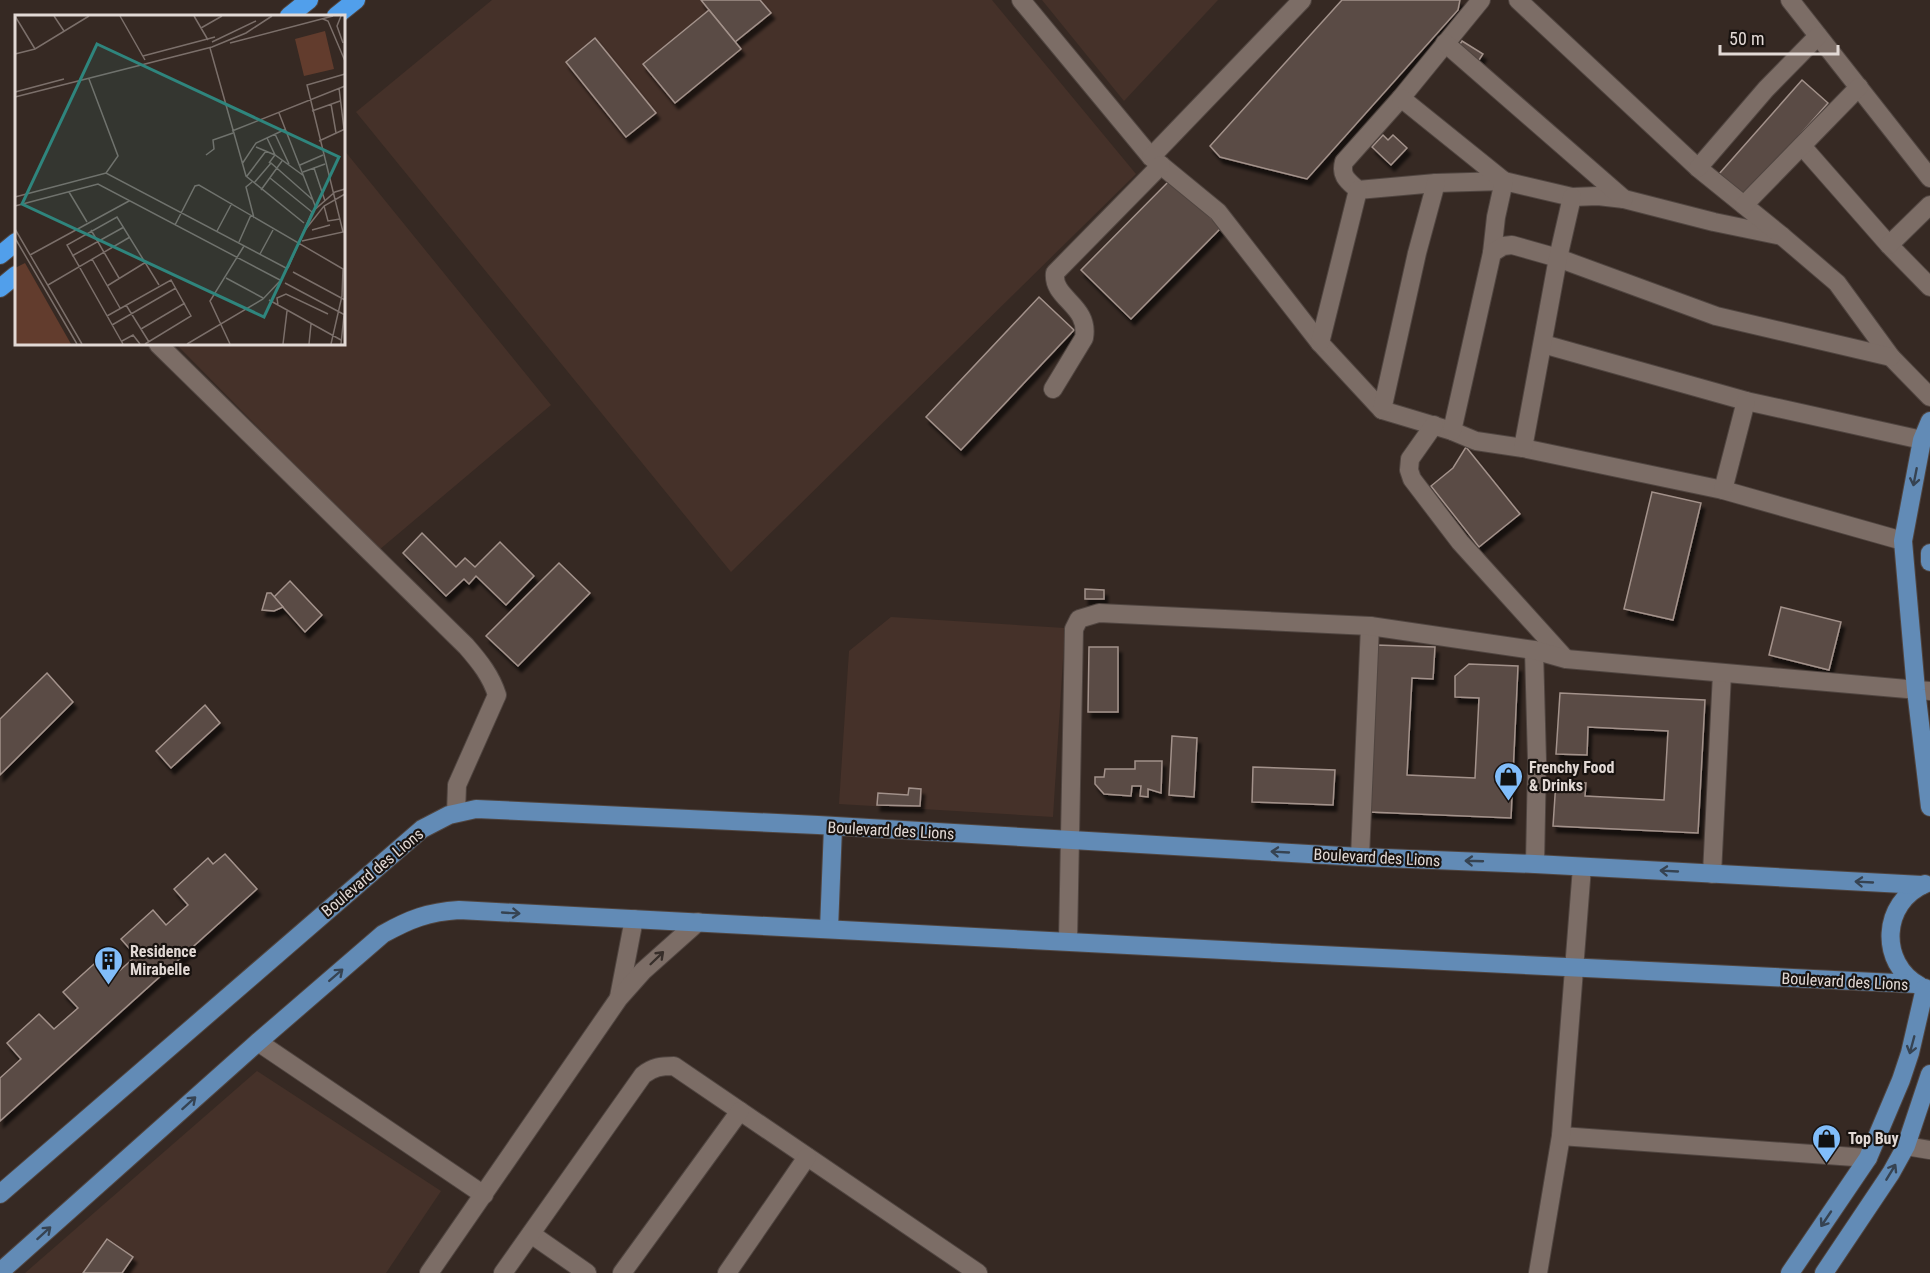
<svg xmlns="http://www.w3.org/2000/svg" width="1930" height="1273" viewBox="0 0 1930 1273" font-family="'Roboto Condensed',sans-serif">
<style>
.built{fill:#453129}
.building{fill:#5a4b45;stroke:#a3928b;stroke-width:1.5;filter:url(#shadow)}
.lines{fill:none;stroke-linecap:round;stroke-linejoin:round}
.minor-casing{stroke:#504540;stroke-width:20}
.major-casing{stroke:#504540;stroke-width:20}
.highway-casing{stroke:#504540;stroke-width:20}
.minor{stroke:#7c6d66;stroke-width:18}
.major{stroke:#628bb6;stroke-width:18}
.highway{stroke:#519feb;stroke-width:18}
.oneway{stroke:#364352}
.oneway2{stroke:#372e2a}
.labels{text-anchor:middle;stroke-width:4.5;stroke-linejoin:round;paint-order:stroke}
.poi-label{font-size:16px;font-weight:bold;fill:#e2d9d5;stroke:#191310;text-anchor:start}
.street-label{font-size:16px;fill:#e2d9d5;stroke:#191310}
.inset-road{fill:none;stroke:#7b6f6a;stroke-width:1.5}
.view{fill:#2f857d;fill-opacity:0.15;stroke:#2f857d;stroke-width:3}
.inset-edge{fill:none;stroke:#e2d9d5;stroke-width:3}
</style>
<defs>
<filter id="shadow"><feDropShadow dx="3.5" dy="6" stdDeviation="1.5" flood-color="#0009"/></filter>
</defs>
<rect width="100%" height="100%" fill="#362923"/>
<g class="built">
<polygon points="492,0 992,0 1136,174 731,572 356,112"/>
<polygon points="1042,0 1218,0 1124,101"/>
<polygon points="344,150 551,405 379,550 176,344 344,344"/>
<polygon points="891,617 1065,628 1053,817 839,804 849,651"/>
<polygon points="257,1071 441,1191 386,1273 25,1273"/>
</g>
<g class="building">
<polygon points="701,0 760,0 771,13 735,42"/>
<polygon points="1342,0 1460,0 1458,10 1307,179 1220,157 1210,146"/>
<polygon points="709,10 741,49 675,103 643,64"/>
<polygon points="595,38 656,113 626,137 566,62"/>
<polygon points="1462,41 1483,54 1477,63 1456,50"/>
<polygon points="1802,80 1828,103 1745,197 1719,174"/>
<polygon points="1383,135 1388,140 1393,135 1407,148 1391,165 1372,147"/>
<polygon points="1171,179 1221,228 1131,319 1081,270"/>
<polygon points="1039,297 1074,330 961,450 926,417"/>
<polygon points="1466,447 1520,514 1479,547 1431,486 1453,468"/>
<polygon points="1652,492 1701,503 1673,620 1624,609"/>
<polygon points="422,533 456,567 465,558 475,567 500,542 534,576 506,605 476,576 469,584 464,579 446,596 403,553"/>
<polygon points="559,563 590,593 518,666 486,636"/>
<polygon points="290,581 322,615 305,632 274,597"/>
<polygon points="1085,589 1104,590 1104,599 1085,599"/>
<polygon points="267,593 271,593 283,607 274,611 262,610"/>
<polygon points="1781,607 1841,622 1829,670 1769,655"/>
<polygon points="1376,645 1435,647 1433,679 1412,678 1407,775 1475,778 1479,698 1455,697 1455,676 1469,664 1518,666 1511,818 1369,812"/>
<polygon points="1089,647 1118,647 1118,712 1088,712"/>
<polygon points="47,673 73,702 0,775 0,719"/>
<polygon points="1560,693 1705,700 1698,833 1553,826 1556,781 1586,783 1585,796 1664,800 1668,731 1588,727 1587,755 1556,754"/>
<polygon points="205,705 220,723 171,768 156,751"/>
<polygon points="1172,736 1197,738 1194,797 1169,795"/>
<polygon points="1135,761 1162,761 1161,793 1148,789 1148,797 1140,796 1141,786 1132,786 1131,796 1104,794 1095,784 1095,777 1104,777 1105,769 1135,769"/>
<polygon points="1253,767 1335,770 1333,805 1252,802"/>
<polygon points="909,788 921,789 920,806 877,805 878,793 908,795"/>
<polygon points="225,854 257,889 0,1121 0,1078 21,1059 7,1043 39,1014 54,1029 78,1008 63,992 94,964 109,980 136,956 121,939 153,910 166,925 188,905 174,889 208,858 213,864"/>
<polygon points="107,1239 133,1257 122,1273 83,1273"/>
</g>
<g class="lines">
<defs>
<g id="minor">
<polyline points="1021,0 1151,157 1218,212 1320,343 1382,410 1452,431 1476,441 1523,448 1723,490 1903,541"/>
<path d="M 1481,0 L 1401,98 L 1344,162 C 1340,176 1348,181 1358,190 L 1436,183 L 1504,181 L 1572,197 L 1598,196 L 1624,199 L 1714,222 L 1782,236"/>
<polyline points="1518,0 1698,168 1782,236 1837,283 1891,357 1930,397"/>
<polyline points="1790,0 1930,178"/>
<polyline points="1445,43 1624,199"/>
<polyline points="1401,98 1504,181 1496,217 1492,253"/>
<polyline points="1802,146 1889,245 1930,287"/>
<polyline points="1151,157 1302,0"/>
<polyline points="1698,168 1766,89 1818,36"/>
<polyline points="1744,205 1859,87"/>
<polyline points="1889,245 1930,205"/>
<polyline points="1320,343 1358,190"/>
<path d="M 158,344 L 466,646 C 480,662 491,676 497,695 L 457,785 L 456,813"/>
<polyline points="1543,344 1746,401 1922,440"/>
<path d="M 1053,389 L 1084,338 C 1090,305 1052,299 1055,273 L 1161,165"/>
<polyline points="1382,410 1417,253 1436,183"/>
<polyline points="1434,425 1410,459 1409,470 1412,479 1460,542 1564,657"/>
<polyline points="1452,431 1492,253 1503,246 1512,245 1558,258 1716,316 1891,357"/>
<polyline points="1523,448 1558,258 1572,197"/>
<polyline points="1723,490 1746,401"/>
<polyline points="1534,650 1537,761 1535,864"/>
<polyline points="1360,857 1370,626"/>
<polyline points="1712,874 1722,674"/>
<polyline points="1068,941 1074,629 1079,619 1099,613 1370,626 1534,650 1566,659 1930,691"/>
<polyline points="619,997 634,919"/>
<polyline points="258,1042 484,1195"/>
<polyline points="1561,1136 1868,1158"/>
<polyline points="1906,1146 1930,1150"/>
<polyline points="531,1234 587,1273"/>
<polyline points="429,1273 619,998 643,971 698,922"/>
<path d="M 503,1273 L 643,1075 C 653,1067 661,1066 674,1066 L 978,1273"/>
<polyline points="622,1273 740,1111"/>
<polyline points="727,1273 807,1157"/>
<polyline points="1538,1273 1561,1136 1582,867"/>
</g>
<g id="major">
<polyline points="1930,421 1922,440 1903,541 1916,690 1930,807"/>
<polyline points="1930,553 1930,562"/>
<polyline points="829,929 833,827"/>
<path d="M 1920,986 C 1878,963 1882,902 1925,884"/>
<polyline points="0,1194 422,829 449,815 476,809 818,825 1360,857 1535,864 1922,885"/>
<path d="M 0,1272 L 258,1042 L 383,934 C 410,919 428,912 459,910 C 945,934 1430,963 1916,984"/>
<polyline points="1790,1273 1868,1158 1901,1080 1910,1053 1925,988"/>
<polyline points="1824,1273 1891,1173 1906,1146 1930,1074"/>
</g>
<g id="highway">
<polyline points="289,16 309,0"/>
<polyline points="336,16 356,0"/>
<polyline points="0,255 16,242"/>
<polyline points="0,288 16,275"/>
</g>
</defs>
<use href="#minor" class="minor-casing"/>
<use href="#major" class="major-casing"/>
<use href="#highway" class="highway-casing"/>
<use href="#minor" class="minor"/>
<use href="#major" class="major"/>
<use href="#highway" class="highway"/>
</g>
<defs><path id="oneway-shaft" d="M-6 0H5M1.5-3L5.5 0L1.5 3" fill="none" stroke-width="1.6" stroke-linecap="round" stroke-linejoin="round" transform="scale(1.5)"/></defs>
<g class="oneway">
<use href="#oneway-shaft" transform="translate(1915 477) rotate(101)"/>
<use href="#oneway-shaft" transform="translate(1280 852) rotate(-177)"/>
<use href="#oneway-shaft" transform="translate(1474 861) rotate(-178)"/>
<use href="#oneway-shaft" transform="translate(1669 871) rotate(-177)"/>
<use href="#oneway-shaft" transform="translate(1864 882) rotate(-177)"/>
<use href="#oneway-shaft" transform="translate(511 913) rotate(3)"/>
<use href="#oneway-shaft" transform="translate(336 975) rotate(-41)"/>
<use href="#oneway-shaft" transform="translate(1912 1045) rotate(105)"/>
<use href="#oneway-shaft" transform="translate(189 1103) rotate(-42)"/>
<use href="#oneway-shaft" transform="translate(1891 1172) rotate(-59)"/>
<use href="#oneway-shaft" transform="translate(1826 1219) rotate(124)"/>
<use href="#oneway-shaft" transform="translate(44 1233) rotate(-42)"/>
</g>
<use class="oneway2" href="#oneway-shaft" transform="translate(657 958) rotate(-44)"/>
<defs>
<symbol id="shop-pin" viewBox="-11 -11 22 30"><path d="M0 17L-7.5 6A9.5 9.5 0 1 1 7.5 6Z" fill="#81bdfa" stroke="#191310"/><path d="M-5-2.5h2.3a2.7 3.5 0 0 1 5.4 0H5L5.5 6h-11ZM-1.5-2.5h3a1.5 2.3 0 0 0-3 0Z" fill="#111"/></symbol>
<symbol id="building-pin" viewBox="-11 -11 22 30"><path d="M0 17L-7.5 6A9.5 9.5 0 1 1 7.5 6Z" fill="#81bdfa" stroke="#191310"/><path d="M-4-6H4V6H1V3H-1V6H-4ZM-2.5-4.3h1.7v1.8h-1.7ZM.8-4.3h1.7v1.8H.8ZM-2.5-1h1.7V.8h-1.7ZM.8-1h1.7V.8H.8Z" fill="#111"/></symbol>
</defs>
<g fill-rule="evenodd">
<use href="#shop-pin" x="1492" y="760" width="33" height="45"/>
<use href="#building-pin" x="92" y="944" width="33" height="45"/>
<use href="#shop-pin" x="1810" y="1122" width="33" height="45"/>
</g>
<g class="labels">
<g class="poi-label">
<text x="1529" y="773">Frenchy Food<tspan x="1529" dy="18">&amp; Drinks</tspan></text>
<text x="130" y="957">Residence<tspan x="130" dy="18">Mirabelle</tspan></text>
<text x="1848" y="1144">Top Buy</text>
</g>
<g class="street-label">
<text transform="translate(891 830) rotate(3)" y="6">Boulevard des Lions</text>
<text transform="translate(1377 857) rotate(3)" y="6">Boulevard des Lions</text>
<text transform="translate(372 872) rotate(-40)" y="6">Boulevard des Lions</text>
<text transform="translate(1845 981) rotate(3)" y="6">Boulevard des Lions</text>
</g>
</g>
<g transform="translate(15 15)">
<rect width="330" height="330" fill="#362923"/>
<path d="M 310,16 L 319,54 L 289,61 L 280,24 ZM 10,248 L 56,329 L 0,329 L 0,253 Z" fill="#623c2d"/>
<path class="inset-road" d="M 0,1 L 20,34M 39,1 L 49,16M 105,1 L 130,45M 179,1 L 193,25M 326,1 L 322,11 L 328,28M 308,4 L 313,6 L 330,46M 186,13 L 207,1M 197,27 L 241,6M 215,28 L 318,1M 195,33 L 231,161 L 289,208M 0,39 L 20,34 L 74,1M 128,41 L 200,22M 74,64 L 103,141 L 91,158M 324,73 L 329,114M 0,77 L 49,64M 0,82 L 197,32 L 231,18 L 257,1M 316,89 L 321,118M 297,96 L 325,86M 264,98 L 301,193M 217,116 L 330,71M 260,119 L 274,149M 252,123 L 260,140 L 254,148M 304,126 L 330,114M 241,132 L 260,140 L 289,161M 191,140 L 199,134 L 198,125 L 218,118M 227,149 L 241,128 L 271,114M 285,150 L 308,140M 299,153 L 310,186M 288,157 L 310,149M 232,161 L 251,136M 255,163 L 297,197M 237,167 L 231,172 L 239,203M 239,168 L 256,148 L 298,185M 246,175 L 267,146M 54,177 L 72,207M 0,182 L 91,158 L 271,253M 0,191 L 83,169 L 265,265M 309,191 L 313,206 L 325,204M 160,210 L 180,171 L 184,170 L 328,254 L 327,281 L 316,329M 0,214 L 67,329M 76,215 L 104,263M 290,215 L 309,191 L 330,179M 297,215 L 315,210M 202,216 L 217,188M 0,223 L 62,329M 287,226 L 328,217 L 292,70 L 330,59M 224,227 L 236,200M 245,239 L 258,215M 15,240 L 114,186M 57,241 L 109,212M 77,244 L 105,293M 273,253 L 297,197 L 320,177 L 330,174M 278,257 L 330,285M 211,263 L 248,283M 270,268 L 330,300M 33,270 L 115,222M 92,271 L 131,247M 254,285 L 326,325M 111,290 L 134,327M 263,290 L 262,283 L 271,279 L 313,299M 92,301 L 156,265 L 176,301 L 130,329M 97,310 L 161,273M 126,314 L 170,288M 107,326 L 118,320 L 125,329M 108,329 L 52,230 L 102,202 L 144,270M 172,329 L 248,284 L 265,266M 215,329 L 195,286 L 229,231M 268,329 L 272,296M 294,329 L 296,309M 326,329 L 329,300"/>
<path class="view" d="M 82,29 L 324,142 L 249,302 L 7,189 Z"/>
<rect width="330" height="330" class="inset-edge"/>
</g>
<path d="M1720 45v9h118v-9" fill="none" stroke="#e2d9d5" stroke-width="3"/>
<text x="1729" y="45" font-size="18" fill="#e2d9d5" stroke="#191310" stroke-width="4.5" paint-order="stroke">50 m</text>
</svg>
